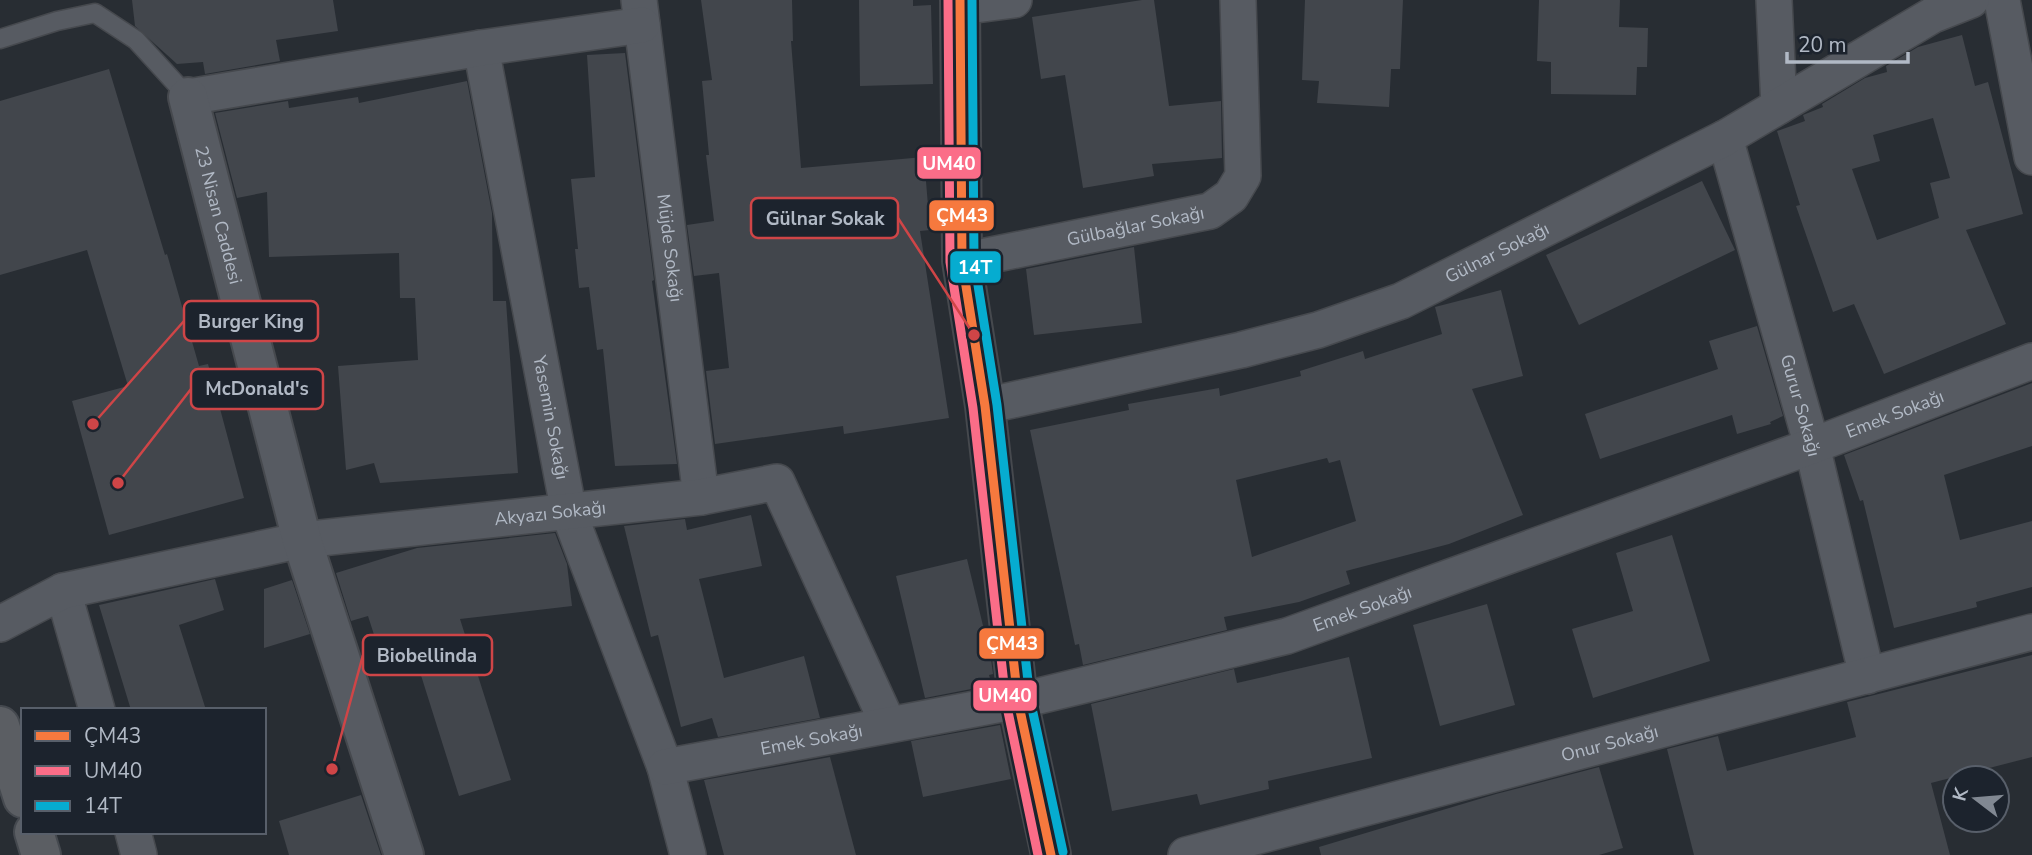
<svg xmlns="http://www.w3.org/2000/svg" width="2032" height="855" viewBox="0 0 2032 855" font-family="'Nunito Sans',sans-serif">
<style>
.building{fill:#42464c;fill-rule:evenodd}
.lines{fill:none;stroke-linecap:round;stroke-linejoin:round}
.service-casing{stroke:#46494e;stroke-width:21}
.minor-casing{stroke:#46494e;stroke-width:38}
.tertiary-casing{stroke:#46494e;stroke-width:42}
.trunk-casing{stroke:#45494f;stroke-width:42}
.service{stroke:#575b62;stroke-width:18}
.minor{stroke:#575b62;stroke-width:35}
.tertiary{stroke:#575b62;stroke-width:38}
.trunk{stroke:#5b5e63;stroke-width:38}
.bus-1-casing{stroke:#1c232d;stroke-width:14}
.bus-2-casing{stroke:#1c232d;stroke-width:14}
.bus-3-casing{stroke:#1c232d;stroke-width:14}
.bus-1{stroke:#f6793e;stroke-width:9}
.bus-2{stroke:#fb6d88;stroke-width:9}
.bus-3{stroke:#06acd0;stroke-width:9}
.labels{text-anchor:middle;stroke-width:7;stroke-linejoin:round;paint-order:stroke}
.street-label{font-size:18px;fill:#b1b9c5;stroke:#1c232d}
.leader{fill:none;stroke:#cf4547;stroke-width:2.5}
.callout-dot{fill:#cf4547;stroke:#1c232d;stroke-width:2.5}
.callout{fill:#1c232d;stroke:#cf4547;stroke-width:2.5}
.callout-label{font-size:19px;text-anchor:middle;font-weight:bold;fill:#b1b9c5}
.line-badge{stroke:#1c232d;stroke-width:2.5}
.badge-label{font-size:19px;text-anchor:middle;font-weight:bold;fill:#fff}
</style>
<rect width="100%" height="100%" fill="#282d33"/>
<g class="building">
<polygon points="132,0 333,0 338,31 276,40 280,61 205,74 203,62 177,64 135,26"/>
<polygon points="701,0 792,0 793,41 791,41 801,168 924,157 930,230 920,231 949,418 844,434 843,426 715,444 706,371 729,368 719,273 694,276 687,225 714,221 706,155 709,155 702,81 712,80"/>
<polygon points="859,0 913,0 913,6 931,5 933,84 860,86"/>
<polygon points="1142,0 1154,0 1169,106 1221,101 1222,158 1152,164 1154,176 1083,188 1065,75 1041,79 1032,17"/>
<polygon points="1305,0 1403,0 1400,69 1391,69 1389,107 1317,103 1319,81 1302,80"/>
<polygon points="1539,0 1620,0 1619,27 1648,28 1647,67 1637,67 1636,95 1551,94 1551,62 1537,61"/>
<path d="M 1962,35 L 1975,86 L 1988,82 L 2023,214 L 1966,230 L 2006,324 L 1884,374 L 1854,304 L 1833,312 L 1796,206 L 1800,205 L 1777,131 L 1805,121 L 1803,115 L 1823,107 L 1822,104 L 1865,78 L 1887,72 L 1886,66 L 1918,47 ZM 1933,118 L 1950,178 L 1930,183 L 1939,218 L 1877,240 L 1852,169 L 1880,161 L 1873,135 Z"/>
<polygon points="625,53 654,280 652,281 677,464 615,466 603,349 597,350 589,287 579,288 575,249 578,249 571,179 595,177 587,55"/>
<polygon points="109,69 165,255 167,254 199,366 208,364 244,498 109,535 72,401 128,386 87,250 0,275 0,101"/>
<polygon points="467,81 492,213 493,301 506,301 518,473 380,483 374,463 346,470 338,366 418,360 415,298 400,298 399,253 269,257 267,192 237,198 215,113 288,101 289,108 358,97 359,103"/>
<polygon points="1702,181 1735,250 1579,325 1546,255"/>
<polygon points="1134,247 1142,323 1034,335 1026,269"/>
<path d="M 1501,290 L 1523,376 L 1472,389 L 1523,515 L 1449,544 L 1346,571 L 1350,584 L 1299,602 L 1224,617 L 1227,630 L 1083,665 L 1079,644 L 1075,645 L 1030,430 L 1129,410 L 1128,404 L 1219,388 L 1220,396 L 1301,376 L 1300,371 L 1363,351 L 1365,359 L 1442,334 L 1435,307 ZM 1327,458 L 1329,463 L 1340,460 L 1356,521 L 1252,557 L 1236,480 Z"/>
<polygon points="1757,326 1783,416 1770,422 1771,424 1737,434 1732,415 1600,459 1585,414 1718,369 1709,341"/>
<polygon points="2032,383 2032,446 1944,475 1960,540 2032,521 2032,587 1976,602 1977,607 1894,628 1863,500 1860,501 1844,455"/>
<polygon points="751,515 762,566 699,579 724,678 804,656 820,718 718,737 712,718 681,727 658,635 651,637 624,526 685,519 687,530"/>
<polygon points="555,533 567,564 572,606 460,619 511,780 459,796 408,634 377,644 368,616 351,621 336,573 417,548"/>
<polygon points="1672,535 1710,661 1593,698 1572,629 1633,611 1616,553"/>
<polygon points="967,559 991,659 993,674 989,675 992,685 925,698 896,576"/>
<polygon points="215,579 224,610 179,625 206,710 131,710 99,605"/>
<polygon points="292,580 310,634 264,648 264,589"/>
<polygon points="1487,604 1515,705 1440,726 1413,625"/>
<polygon points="2032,655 2032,757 1931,783 1950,855 1694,855 1667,749 1718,736 1727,771 1856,737 1847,702"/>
<polygon points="1349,657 1372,758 1268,781 1269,789 1200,805 1197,794 1112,811 1091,704 1234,669 1237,683"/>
<polygon points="1000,725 1011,779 923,797 911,741"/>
<polygon points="830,757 856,855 724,855 704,780"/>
<polygon points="1599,767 1623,848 1599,855 1321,855 1319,847 1496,794"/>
<polygon points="361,795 381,855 289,855 279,821"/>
</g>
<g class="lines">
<defs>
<polyline id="service" points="0,39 57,21 95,13 136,40 188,97"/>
<g id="minor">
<path id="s1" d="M 639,0 L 701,497"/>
<polyline points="1774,0 1779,106"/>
<polyline points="2002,0 2032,157"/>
<polyline points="960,7 1014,0"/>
<path id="s2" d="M 481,48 L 569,513 L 665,767 L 688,855"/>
<polyline points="188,97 481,48 642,25"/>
<path id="s3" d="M 1725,138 L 1812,446 L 1867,676"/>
<path id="s4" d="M 962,261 L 1210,211 L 1231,196 L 1243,176 L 1238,0"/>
<path id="s5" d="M 985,406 L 1241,350 L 1318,330 L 1401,301 L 1725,138 L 1933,15 L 1971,0"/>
<polyline points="63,591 97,710"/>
<path id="s6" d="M 0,624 L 63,591 L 302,540 L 701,497 L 777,482 L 888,724"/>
<path id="s7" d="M 665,767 L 1018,701 L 1287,636 L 1812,446 L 2032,361"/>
<polyline points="133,832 139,855"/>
<path id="s8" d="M 1186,855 L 2032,632"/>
</g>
<g id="tertiary">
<polyline points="960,0 962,261 985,406 1018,701 1051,855"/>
<path id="s9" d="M 188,97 L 302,540 L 404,855"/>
</g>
<g id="trunk">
<polyline points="0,726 23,798"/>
<polyline points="34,832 41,855"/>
</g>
</defs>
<use href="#service" class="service-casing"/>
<use href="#minor" class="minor-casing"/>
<use href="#tertiary" class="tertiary-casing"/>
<use href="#trunk" class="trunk-casing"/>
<use href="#service" class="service"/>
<use href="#minor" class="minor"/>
<use href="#tertiary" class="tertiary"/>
<use href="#trunk" class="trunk"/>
<defs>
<polyline id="bus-1" points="960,0 962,261 985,406 1018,701 1051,855"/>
<polyline id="bus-2" points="948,0 950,262 973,408 1006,702 1038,855"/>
<polyline id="bus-3" points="972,0 974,260 997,405 1030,699 1063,852"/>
</defs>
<use href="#bus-1" class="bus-1-casing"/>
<use href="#bus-2" class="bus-2-casing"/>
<use href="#bus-3" class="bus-3-casing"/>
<use href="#bus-1" class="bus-1"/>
<use href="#bus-2" class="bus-2"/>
<use href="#bus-3" class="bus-3"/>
</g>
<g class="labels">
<g class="street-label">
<text dy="6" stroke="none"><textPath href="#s9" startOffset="122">23 Nisan Caddesi</textPath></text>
<text dy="6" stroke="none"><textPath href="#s4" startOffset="177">Gülbağlar Sokağı</textPath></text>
<text dy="6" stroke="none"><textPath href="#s1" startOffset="250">Müjde Sokağı</textPath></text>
<text dy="6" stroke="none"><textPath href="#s5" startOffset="537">Gülnar Sokağı</textPath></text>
<text dy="6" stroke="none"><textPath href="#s3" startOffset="278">Gurur Sokağı</textPath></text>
<text dy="6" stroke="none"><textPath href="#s7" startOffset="1283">Emek Sokağı</textPath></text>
<text dy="6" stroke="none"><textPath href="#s2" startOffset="376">Yasemin Sokağı</textPath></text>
<text dy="6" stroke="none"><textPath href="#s6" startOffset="565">Akyazı Sokağı</textPath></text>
<text dy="6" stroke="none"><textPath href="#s7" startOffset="716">Emek Sokağı</textPath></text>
<text dy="6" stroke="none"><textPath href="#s7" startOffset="149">Emek Sokağı</textPath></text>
<text dy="6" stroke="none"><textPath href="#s8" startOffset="438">Onur Sokağı</textPath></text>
</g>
</g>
<path class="leader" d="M974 335L898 218M93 424L184 321M118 483L191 389M332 769L363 655"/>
<g class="callout-dot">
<circle cx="974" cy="335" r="7"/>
<circle cx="93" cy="424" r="7"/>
<circle cx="118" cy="483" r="7"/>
<circle cx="332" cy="769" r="7"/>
</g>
<g class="callout">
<rect x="751" y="198" width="147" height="40" rx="7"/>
<rect x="184" y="301" width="134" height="40" rx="7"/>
<rect x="191" y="369" width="132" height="40" rx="7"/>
<rect x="363" y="635" width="129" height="40" rx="7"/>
</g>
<g class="callout-label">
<text x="825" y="225">Gülnar Sokak</text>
<text x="251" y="328">Burger King</text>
<text x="257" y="395">McDonald's</text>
<text x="427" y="662">Biobellinda</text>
</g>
<g class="line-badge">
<rect x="916" y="146" width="66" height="34" rx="7" fill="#fb6d88"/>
<rect x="928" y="199" width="67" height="33" rx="7" fill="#f6793e"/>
<rect x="949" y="250" width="53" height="34" rx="7" fill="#06acd0"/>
<rect x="978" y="627" width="67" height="33" rx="7" fill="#f6793e"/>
<rect x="972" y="679" width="66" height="33" rx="7" fill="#fb6d88"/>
</g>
<g class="badge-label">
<text x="949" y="170">UM40</text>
<text x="962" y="222">ÇM43</text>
<text x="975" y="274">14T</text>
<text x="1012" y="650">ÇM43</text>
<text x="1005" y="702">UM40</text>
</g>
<rect x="21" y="708" width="245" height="126" fill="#1c232d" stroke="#585f6a" stroke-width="2"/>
<rect x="35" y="731" width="35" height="10" fill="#f6793e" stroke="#585f6a" stroke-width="2"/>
<text x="84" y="743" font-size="21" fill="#b1b9c5">ÇM43</text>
<rect x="35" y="766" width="35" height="10" fill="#fb6d88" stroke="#585f6a" stroke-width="2"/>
<text x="84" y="778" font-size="21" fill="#b1b9c5">UM40</text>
<rect x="35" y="801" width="35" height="10" fill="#06acd0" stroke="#585f6a" stroke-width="2"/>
<text x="84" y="813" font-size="21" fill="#b1b9c5">14T</text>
<g transform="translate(1976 799) rotate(286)"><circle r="33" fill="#1c232d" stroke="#585f6a" stroke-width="2"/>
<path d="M0-5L12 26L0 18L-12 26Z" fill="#818892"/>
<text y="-10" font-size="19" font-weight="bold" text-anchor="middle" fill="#b1b9c5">K</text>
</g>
<path d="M1787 52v10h121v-10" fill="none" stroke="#b1b9c5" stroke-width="3.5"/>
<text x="1798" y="52" font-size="21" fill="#b1b9c5" stroke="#1c232d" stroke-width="5" paint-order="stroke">20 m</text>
</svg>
